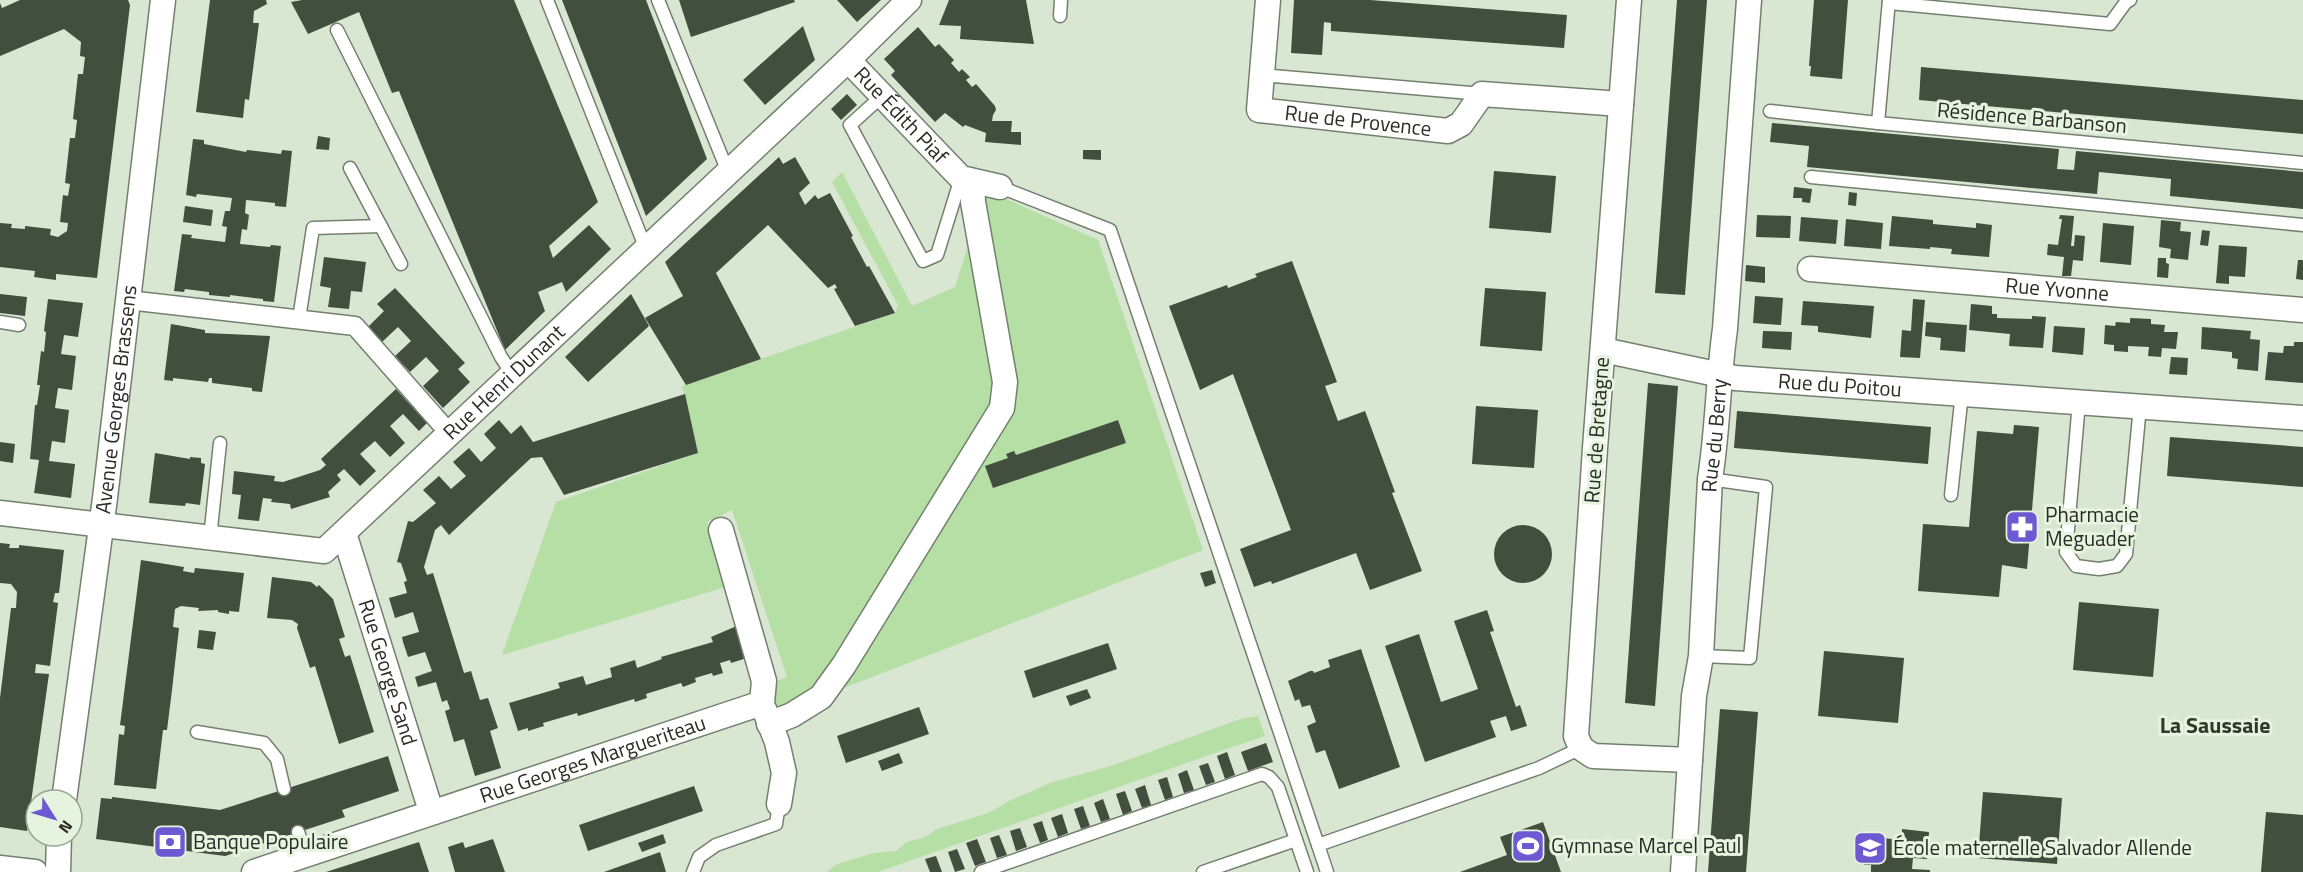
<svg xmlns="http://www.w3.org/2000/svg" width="2303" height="872" viewBox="0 0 2303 872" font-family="'Titillium Web',sans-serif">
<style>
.green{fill:#b5dfa4}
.building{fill:#424e3e}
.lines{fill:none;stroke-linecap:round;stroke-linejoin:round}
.service-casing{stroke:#73806e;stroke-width:15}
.pedestrian-casing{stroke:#73806e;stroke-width:21}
.minor-casing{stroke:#73806e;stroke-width:27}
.service{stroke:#fff;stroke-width:12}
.pedestrian{stroke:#fff;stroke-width:18}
.minor{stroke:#fff;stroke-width:24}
.labels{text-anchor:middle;stroke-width:6;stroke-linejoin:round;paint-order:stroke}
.street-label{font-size:21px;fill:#282d26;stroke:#e5f3df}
.poi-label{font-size:21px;fill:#282d26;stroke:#e5f3df;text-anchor:start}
.neighbourhood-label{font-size:22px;font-weight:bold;fill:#2f3a2b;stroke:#e5f3df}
</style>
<rect width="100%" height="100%" fill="#d8e6d2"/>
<g class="green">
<polygon points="842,172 912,306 955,287 986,190 1098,240 1203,550 791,708 776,711 770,684 787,677 732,510 707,522 721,552 729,586 502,655 556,502 698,453 682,386 895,313 898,305 832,182"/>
<polygon points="1258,716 1265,736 1212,754 878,872 827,872 837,864 874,853 896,851 907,842 925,837 937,829 988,813 1009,801 1050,783 1114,765 1240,719"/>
</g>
<g class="building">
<polygon points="20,0 128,0 130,5 97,278 56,274 56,280 34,277 35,271 0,267 0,223 12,224 11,228 25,229 25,226 51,229 50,235 58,237 67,231 68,223 60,222 63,195 68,196 70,184 65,183 70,138 75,138 77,120 73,119 78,74 83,74 85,57 80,56 81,42 64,29 0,56 0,3 2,8"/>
<polygon points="210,0 266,0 267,4 254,11 253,23 259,23 249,100 245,99 243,118 196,112"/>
<polygon points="302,0 514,0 598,202 549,246 553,258 589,225 611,249 566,292 562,282 538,292 545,311 505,350 399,91 392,93 359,12 308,34 291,2"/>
<polygon points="562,0 646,0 707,159 646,216"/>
<polygon points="679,0 794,0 795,2 691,37"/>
<polygon points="837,0 881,0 857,22"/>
<polygon points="949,0 1026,0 1034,44 960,39 961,26 939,25"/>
<polygon points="1294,0 1370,0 1567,15 1564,48 1331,31 1331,23 1324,22 1322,55 1291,53"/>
<polygon points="1677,0 1707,0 1685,295 1655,293"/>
<polygon points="1814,0 1848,0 1842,79 1810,76 1811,66 1809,66"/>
<polygon points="803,26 815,60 765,105 743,80"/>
<polygon points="918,27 935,47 939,44 954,60 951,63 959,72 962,69 970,77 966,80 972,87 976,84 995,106 996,110 993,115 992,121 1012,121 1011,132 1021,132 1021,145 985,142 986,133 965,125 963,127 945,113 935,122 891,75 895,71 884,59"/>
<polygon points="1921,67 2303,100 2303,134 1919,100"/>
<polygon points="847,94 857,105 841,120 831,109"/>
<polygon points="1772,123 2059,149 2057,169 2074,170 2076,151 2303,172 2303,209 2170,196 2171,179 2099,172 2097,194 1807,167 1809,146 1770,142"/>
<polygon points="318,136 330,138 329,150 316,149"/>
<polygon points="193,139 204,140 204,144 246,152 247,150 281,154 282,150 292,151 286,207 275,206 275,203 246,200 245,213 249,215 247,230 242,229 240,244 270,247 271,245 281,246 274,302 263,301 263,299 230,295 230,297 209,295 209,292 185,289 184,292 174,291 182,234 192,235 191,238 225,242 227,227 222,226 225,211 230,211 232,198 197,194 196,197 186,195"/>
<polygon points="1083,150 1101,150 1101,160 1083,159"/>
<polygon points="779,157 783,164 795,157 810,183 799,193 805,205 815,195 818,199 830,193 853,236 851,237 867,267 869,266 895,313 855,326 834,289 837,288 835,284 828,288 768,225 716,273 761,359 686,385 645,318 683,296 665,262"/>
<polygon points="1494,171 1556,176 1551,233 1489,228"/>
<polygon points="1794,187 1812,189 1810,203 1802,202 1802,198 1793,198"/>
<polygon points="1849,192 1857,193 1856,206 1848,205"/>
<polygon points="185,206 213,210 211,226 183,222"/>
<polygon points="1757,215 1791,216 1790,238 1756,237"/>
<polygon points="2060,215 2074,216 2071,246 2074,246 2075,235 2085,236 2083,261 2073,260 2071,276 2062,276 2064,257 2047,255 2048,244 2058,245 2062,219 2059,219"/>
<polygon points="1892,216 1933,220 1933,224 1976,228 1976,223 1992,225 1989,257 1951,254 1952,249 1930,247 1930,249 1889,246"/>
<polygon points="1801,217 1838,220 1836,244 1799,241"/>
<polygon points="1846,219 1883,223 1881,249 1844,246"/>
<polygon points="2161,220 2181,222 2180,231 2191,232 2188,260 2170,258 2171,249 2159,247"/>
<polygon points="2103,223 2134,226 2131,265 2100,262"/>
<polygon points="2202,230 2210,231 2208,246 2200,245"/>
<polygon points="2219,245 2247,247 2245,277 2229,276 2229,284 2216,283"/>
<polygon points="324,257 366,262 362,292 351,291 349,309 328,307 331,288 320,286"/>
<polygon points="2158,258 2166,258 2166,263 2169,264 2168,278 2157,277"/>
<polygon points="2298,260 2303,260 2303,280 2296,279"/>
<polygon points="1292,261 1337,382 1325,386 1338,421 1365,411 1395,492 1392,493 1422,571 1370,590 1356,553 1272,584 1271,581 1254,587 1240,549 1291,530 1233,374 1200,390 1169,306 1227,285 1228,288 1257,277 1255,274"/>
<polygon points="1746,265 1765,267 1765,283 1745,281"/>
<polygon points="395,288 465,363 458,369 470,382 443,408 423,386 439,371 426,357 410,372 395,356 411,341 398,327 382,342 368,327 384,311 377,304"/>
<polygon points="1485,288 1546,292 1542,351 1480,346"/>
<polygon points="0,294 27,297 25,316 0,313"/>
<polygon points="631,294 649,326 588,382 565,357"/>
<polygon points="1755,296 1783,298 1781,325 1753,323"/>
<polygon points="48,299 83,303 78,337 64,335 61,354 76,356 72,390 58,388 55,408 69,410 65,443 52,441 49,461 75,464 71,498 34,493 39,460 30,459 35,405 37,405 40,385 37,385 41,351 44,352 46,332 44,331"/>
<polygon points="1913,299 1925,300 1920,358 1900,357 1902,330 1911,331"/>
<polygon points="1803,301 1874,306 1871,338 1818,332 1818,326 1801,325"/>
<polygon points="1971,304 1992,306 1992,314 1997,314 1997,318 2032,319 2032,316 2046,317 2043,348 2009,346 2010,334 1969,330"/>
<polygon points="2130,318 2151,319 2151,324 2165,325 2164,332 2178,332 2176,349 2162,348 2161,357 2148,356 2149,347 2128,346 2128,352 2114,351 2114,345 2104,344 2105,325 2115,326 2116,322 2130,323"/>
<polygon points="1926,322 1967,325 1965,352 1940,350 1941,338 1925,336"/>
<polygon points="171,324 205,330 205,333 270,336 262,392 252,391 252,388 212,383 212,378 209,378 208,382 173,378 173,381 164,380"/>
<polygon points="2054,326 2085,328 2083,355 2052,352"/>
<polygon points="2202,327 2251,331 2250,339 2260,340 2258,371 2237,369 2238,359 2232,358 2232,352 2201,349"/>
<polygon points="1763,331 1792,332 1791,350 1762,348"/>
<polygon points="2294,342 2303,342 2303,383 2265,380 2268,352 2283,353 2284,346 2294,346"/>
<polygon points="2171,357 2188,358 2187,375 2169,374"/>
<polygon points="1648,383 1678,386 1655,706 1625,703"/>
<polygon points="396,389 427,423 419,431 403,414 390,426 405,443 390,457 375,441 360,454 376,471 360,486 344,469 337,475 341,480 328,492 330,497 291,509 290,504 271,502 272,499 263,498 259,521 238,519 241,495 232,494 234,471 275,476 274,481 283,482 320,470 326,465 321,459"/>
<polygon points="685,394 698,453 564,495 542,457 531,458 449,535 441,525 435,530 424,567 427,575 433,573 464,673 471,671 480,700 488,698 498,728 490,731 501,768 475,776 464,739 454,742 445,711 450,709 447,700 442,702 436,682 418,687 415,677 432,671 425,652 408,657 403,642 402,637 419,632 413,612 395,618 389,598 407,593 404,582 407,581 401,563 397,562 408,521 413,522 436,503 423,490 439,476 451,489 466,476 453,462 469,448 481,462 496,448 484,434 499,420 511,434 521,425 533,442"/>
<polygon points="1476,406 1538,410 1534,468 1472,464"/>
<polygon points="1737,411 1931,427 1928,464 1734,448"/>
<polygon points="1118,420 1126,443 993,488 985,466 1008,458 1006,454 1014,451 1016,455"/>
<polygon points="2014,425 2039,427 2027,569 2002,565 1999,597 1918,591 1923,524 1969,527 1977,431 2013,434"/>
<polygon points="2170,437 2303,447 2303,487 2167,476"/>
<polygon points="0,442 15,444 13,463 0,461"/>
<polygon points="155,453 190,459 190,457 201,458 201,463 205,464 200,505 186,503 185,506 149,503"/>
<circle cx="1523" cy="554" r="29"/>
<polygon points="0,543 10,544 9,548 19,548 19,545 64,550 59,593 55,593 53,602 58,603 50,666 36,664 35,673 49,674 27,831 0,827 0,698 11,608 16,608 17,592 11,584 0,583"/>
<polygon points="141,560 184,567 183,571 194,573 195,568 244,573 239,612 229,611 229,614 218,612 218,610 198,611 199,608 181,606 175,609 173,627 179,628 172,690 167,730 163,730 156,789 114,785 119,734 124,735 125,726 120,725"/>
<polygon points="1212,570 1216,583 1205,587 1200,573"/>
<polygon points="272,577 311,582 317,587 319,585 333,599 345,637 339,639 345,657 350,655 374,732 339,744 315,666 310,668 297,628 298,624 292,620 267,618"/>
<polygon points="2079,602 2159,609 2153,677 2073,670"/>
<polygon points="1487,610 1494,631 1490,632 1516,707 1520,705 1527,726 1511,731 1506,716 1490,721 1496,737 1425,762 1385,646 1419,634 1441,702 1478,689 1454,621"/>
<polygon points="739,625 750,657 731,663 730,660 720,663 723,673 713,676 712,673 695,678 696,682 683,687 681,683 646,694 647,698 635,702 634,699 578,716 577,713 543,723 544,726 528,731 528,728 518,731 509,703 560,688 558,683 583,676 586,685 612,677 610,668 635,660 637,668 662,659 661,657 713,642 711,637"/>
<polygon points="199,630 216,632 213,650 197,648"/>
<polygon points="1108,643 1117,669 1033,698 1024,671"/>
<polygon points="1361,649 1400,767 1339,789 1325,750 1316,753 1307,726 1316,722 1310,705 1302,707 1299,699 1295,701 1288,681 1310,671 1313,671 1314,673 1330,667 1328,660"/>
<polygon points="1824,651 1904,658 1898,723 1818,716"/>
<polygon points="1087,689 1091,698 1070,706 1066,696"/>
<polygon points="919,707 929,734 846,763 837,736"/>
<polygon points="1720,709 1758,712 1746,872 1708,872"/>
<polygon points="1266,743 1273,762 1248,771 1241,752"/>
<polygon points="1227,752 1235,775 1225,779 1217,756"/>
<polygon points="899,753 903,763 882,771 878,761"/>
<polygon points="388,756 399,791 342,810 345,817 225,856 96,839 101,798 112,799 112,797 220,810"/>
<polygon points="1208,763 1215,782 1206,785 1199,766"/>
<polygon points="1187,770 1194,790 1184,793 1178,774"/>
<polygon points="1167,777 1173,797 1165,800 1158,780"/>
<polygon points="1145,785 1151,805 1142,808 1135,789"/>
<polygon points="694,786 703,811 588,851 579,825"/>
<polygon points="1125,791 1132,811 1123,815 1116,794"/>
<polygon points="1983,792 2062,798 2057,864 1978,858"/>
<polygon points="1103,799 1110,819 1101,822 1094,803"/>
<polygon points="1083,806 1090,826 1081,829 1074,809"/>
<polygon points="2266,812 2303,815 2303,872 2261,872"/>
<polygon points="1062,814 1068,833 1058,837 1051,818"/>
<polygon points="1042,821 1048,840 1040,843 1033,824"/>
<polygon points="1543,822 1561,872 1460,872 1507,855 1500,837"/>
<polygon points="1020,828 1027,847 1016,851 1010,831"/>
<polygon points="1902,829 1929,832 1927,859 1913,858 1912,869 1930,870 1930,872 1871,872 1871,865 1864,865 1866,837 1893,839 1892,848 1901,849"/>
<polygon points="663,834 666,843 642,852 638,843"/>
<polygon points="999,835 1007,855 997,858 990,838"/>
<polygon points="493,839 505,872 455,872 448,847 463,842 465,848"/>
<polygon points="977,839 986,862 975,866 966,843"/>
<polygon points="419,842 429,872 326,872"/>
<polygon points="957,849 965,869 955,872 948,852"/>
<polygon points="660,852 666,872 604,872"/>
<polygon points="936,856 942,872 930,872 925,859"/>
</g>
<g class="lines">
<defs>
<g id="service">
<polyline points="547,0 646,249"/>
<polyline points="658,0 728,172"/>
<polyline points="1889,0 1878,123 2303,163"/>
<polyline points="1889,3 2110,24 2126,2 2130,0"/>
<polyline points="1060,16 1061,0"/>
<polyline points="337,30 501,357 513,375"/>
<polyline points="1261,75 1482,94"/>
<polyline points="882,96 850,125 923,261 937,255 961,178"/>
<polyline points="1770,111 1878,123"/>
<polyline points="350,168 401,264"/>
<polyline points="1811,177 2303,225"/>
<polyline points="1000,187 1110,230 1318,845"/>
<polyline points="299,319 313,228 381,226"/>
<polyline points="0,322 19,325"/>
<polyline points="2079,402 2066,552 2076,566 2099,569 2117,566 2126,554 2140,406"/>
<polyline points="1951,495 1962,393"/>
<polyline points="210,538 220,443"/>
<polyline points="1701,656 1750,658 1766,487 1710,479"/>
<polyline points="197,732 264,743 277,759 284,789"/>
<polyline points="298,832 306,854"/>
<polyline points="693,872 699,857 716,845 776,824 779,804"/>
<polyline points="981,872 1262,774 1269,777 1278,787 1307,872"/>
<polyline points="1203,872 1296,840"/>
<polyline points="1327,872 1318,845 1539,768 1581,748"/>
</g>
<polyline id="pedestrian" points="128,300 355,326 450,434"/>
<g id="minor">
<path id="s1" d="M 909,0 L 848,60 L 961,178 L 1000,187"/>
<path id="s2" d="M 1268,0 L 1259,110 L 1448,131 L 1461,124 L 1482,94 L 1621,104"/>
<polyline points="1629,0 1595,448 1576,736 1581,748 1593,756 1690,760"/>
<path id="s3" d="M 1810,269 L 2303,310"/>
<path id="s4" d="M 1603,350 L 1735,378 L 2303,418"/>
<path id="s5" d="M 0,513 L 324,551 L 848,60"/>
<path id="s6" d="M 344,533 L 431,811"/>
<polyline points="765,711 777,742 784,773 779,804"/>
<polyline points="769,724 792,715 821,697 844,665 1002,408 1005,382 973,202 972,181"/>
<path id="s7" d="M 64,800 L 105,498 L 163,0"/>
<polyline points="0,868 35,872"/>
<polyline points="58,872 59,836"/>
<path id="s8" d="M 254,872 L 762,703 L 764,681 L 721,530"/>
<path id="s9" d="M 1683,872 L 1694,696 L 1701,656 L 1710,479 C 1718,429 1718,379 1725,329 L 1749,0"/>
</g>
</defs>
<use href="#service" class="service-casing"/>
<use href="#pedestrian" class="pedestrian-casing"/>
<use href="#minor" class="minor-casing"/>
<use href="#service" class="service"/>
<use href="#pedestrian" class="pedestrian"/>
<use href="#minor" class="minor"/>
</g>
<defs>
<symbol id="pharmacy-square" viewBox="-11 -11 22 22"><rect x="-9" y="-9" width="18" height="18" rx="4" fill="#6d59d2" stroke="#e5f3df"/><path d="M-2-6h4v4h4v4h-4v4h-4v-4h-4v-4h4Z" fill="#fff"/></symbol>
<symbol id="bank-square" viewBox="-11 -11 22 22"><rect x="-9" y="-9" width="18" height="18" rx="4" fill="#6d59d2" stroke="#e5f3df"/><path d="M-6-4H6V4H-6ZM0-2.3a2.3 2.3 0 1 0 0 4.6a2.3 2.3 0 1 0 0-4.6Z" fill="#fff"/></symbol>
<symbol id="stadium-square" viewBox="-11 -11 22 22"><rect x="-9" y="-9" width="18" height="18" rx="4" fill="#6d59d2" stroke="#e5f3df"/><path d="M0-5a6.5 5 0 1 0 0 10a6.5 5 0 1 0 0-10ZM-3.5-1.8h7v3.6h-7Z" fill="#fff"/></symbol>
<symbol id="school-square" viewBox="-11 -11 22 22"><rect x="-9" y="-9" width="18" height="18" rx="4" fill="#6d59d2" stroke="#e5f3df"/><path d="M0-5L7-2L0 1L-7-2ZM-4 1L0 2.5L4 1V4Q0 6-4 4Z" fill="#fff"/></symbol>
</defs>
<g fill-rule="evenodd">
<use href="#pharmacy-square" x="2003" y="508" width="38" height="38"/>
<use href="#bank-square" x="151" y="823" width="38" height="38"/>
<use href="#stadium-square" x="1509" y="827" width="38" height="38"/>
<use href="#school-square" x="1851" y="829" width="38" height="38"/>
</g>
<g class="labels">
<g class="street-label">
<text dy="7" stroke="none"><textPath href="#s1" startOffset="162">Rue Édith Piaf</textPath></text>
<text transform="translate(2032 118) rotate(5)" y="7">Résidence Barbanson</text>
<text dy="7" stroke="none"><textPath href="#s2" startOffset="210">Rue de Provence</textPath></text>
<text dy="7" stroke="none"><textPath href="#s3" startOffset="248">Rue Yvonne</textPath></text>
<text dy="7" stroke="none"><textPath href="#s5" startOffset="573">Rue Henri Dunant</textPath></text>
<text dy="7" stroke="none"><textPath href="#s4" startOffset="240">Rue du Poitou</textPath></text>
<text dy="7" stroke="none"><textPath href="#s7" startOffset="404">Avenue Georges Brassens</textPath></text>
<text transform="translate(1597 430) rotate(-86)" y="7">Rue de Bretagne</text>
<text dy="7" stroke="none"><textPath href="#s9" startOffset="438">Rue du Berry</textPath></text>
<text dy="7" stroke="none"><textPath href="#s6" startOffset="146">Rue George Sand</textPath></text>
<text dy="7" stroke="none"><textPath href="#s8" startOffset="357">Rue Georges Margueriteau</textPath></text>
</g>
<g class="poi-label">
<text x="2045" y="522">Pharmacie<tspan x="2045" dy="24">Meguader</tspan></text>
<text x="193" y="849">Banque Populaire</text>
<text x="1551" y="853">Gymnase Marcel Paul</text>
<text x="1893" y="855">École maternelle Salvador Allende</text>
</g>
<g class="neighbourhood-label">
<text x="2215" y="733">La Saussaie</text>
</g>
</g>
<g transform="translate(54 818) rotate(127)"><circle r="28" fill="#e5f3df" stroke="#99a495" stroke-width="1.5"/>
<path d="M0-4.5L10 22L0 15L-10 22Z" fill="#6d59d2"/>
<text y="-9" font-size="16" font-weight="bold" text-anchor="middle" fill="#282d26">N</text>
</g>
</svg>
